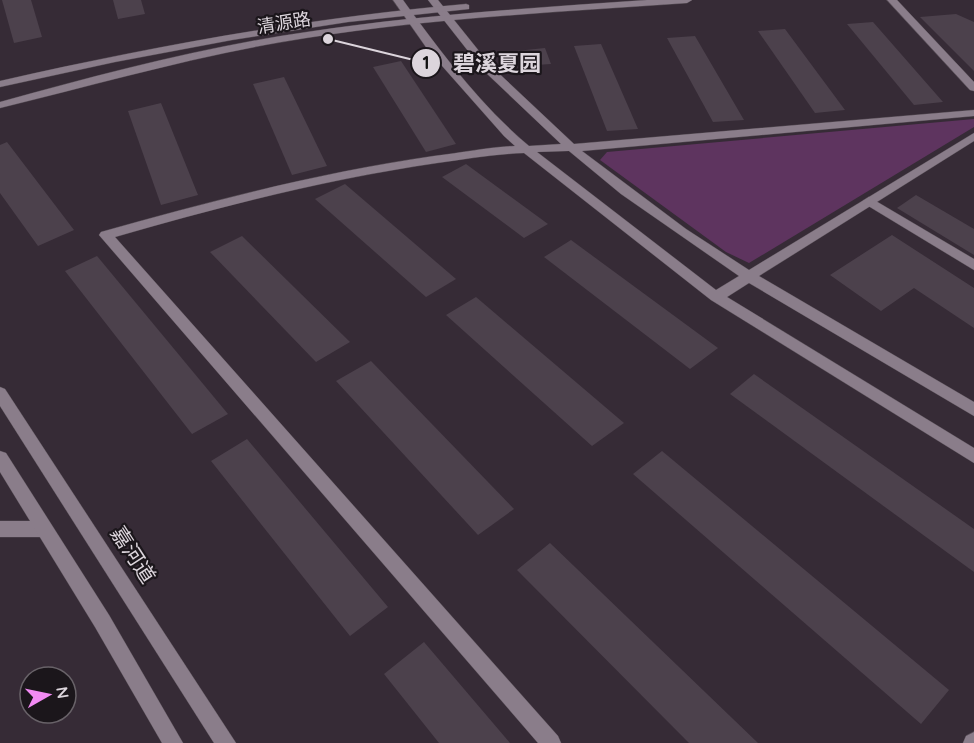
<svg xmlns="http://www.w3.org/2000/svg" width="974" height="743" viewBox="0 0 974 743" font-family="Quicksand,'Noto Sans SC',sans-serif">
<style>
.green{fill:#5e345f}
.building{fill:#4c414c}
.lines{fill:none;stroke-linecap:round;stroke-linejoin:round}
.lane-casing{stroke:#534a52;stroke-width:1}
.street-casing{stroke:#534a52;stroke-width:1}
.secondary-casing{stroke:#534a52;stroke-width:1}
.lane{fill:#8a7d8a;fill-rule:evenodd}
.street{fill:#8a7d8a;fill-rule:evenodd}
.secondary{fill:#8a7d8a;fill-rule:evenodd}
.labels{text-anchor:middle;stroke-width:4.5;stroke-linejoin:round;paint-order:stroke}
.far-street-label{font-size:18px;fill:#dcd5dc;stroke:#1b161b}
.street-label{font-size:21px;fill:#dcd5dc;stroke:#1b161b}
.leader{fill:none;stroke:#dcd5dc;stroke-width:2}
.callout-dot{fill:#dcd5dc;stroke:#1b161b;stroke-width:2}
.mark-label{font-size:18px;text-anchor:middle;font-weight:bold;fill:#111}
.callout-label{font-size:22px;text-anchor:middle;font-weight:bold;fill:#dcd5dc;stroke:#1b161b;stroke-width:4.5;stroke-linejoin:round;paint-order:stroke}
</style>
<rect width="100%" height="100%" fill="#362b36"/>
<polygon class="green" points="974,119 974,127 749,263 726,252 600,160 607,152"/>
<g class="building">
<polygon points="2,0 31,0 42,37 14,43"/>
<polygon points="113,0 141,0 145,14 118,19"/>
<polygon points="956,14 974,22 974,71 920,17"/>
<polygon points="873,22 943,102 914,105 847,24"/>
<polygon points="785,29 845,110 815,113 758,31"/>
<polygon points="695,36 744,120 713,122 667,38"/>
<polygon points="601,44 638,129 607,131 574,46"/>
<polygon points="545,48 551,64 521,66 516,51"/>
<polygon points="401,61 456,144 426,152 373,67"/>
<polygon points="284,77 327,166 292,175 253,84"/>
<polygon points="161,103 198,195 161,205 128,111"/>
<polygon points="7,142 74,230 38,246 0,193 0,145"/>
<polygon points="466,164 548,224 524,238 442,177"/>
<polygon points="345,184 456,279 426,297 315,199"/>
<polygon points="916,195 974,229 974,255 897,208"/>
<polygon points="892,235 974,288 974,328 914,288 881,311 830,275"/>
<polygon points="242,236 350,342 316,362 210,252"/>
<polygon points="571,240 718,348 690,369 544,257"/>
<polygon points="97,256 228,414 192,434 65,271"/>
<polygon points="476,297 624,423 592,446 446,315"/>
<polygon points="371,361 514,509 478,535 336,381"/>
<polygon points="754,374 974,529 974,572 730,394"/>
<polygon points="247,439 388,607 350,636 211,461"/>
<polygon points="662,451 949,690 921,724 633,474"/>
<polygon points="550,543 758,743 689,743 517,570"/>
<polygon points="424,642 510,743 439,743 384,674"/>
</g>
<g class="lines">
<defs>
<g id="lane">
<path d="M 393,0 L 403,0 C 439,50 481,106 529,146 L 561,144 L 483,70 L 428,0 L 438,0 L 491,66 L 574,144 L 974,110 L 974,116 L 582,151 L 686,229 L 749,270 L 974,133 L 974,141 L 759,276 L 974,402 L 974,416 L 749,283 L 727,297 L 974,448 L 974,463 L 711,300 L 524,153 C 494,154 466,159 437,163 C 328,179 221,206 115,237 L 558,736 L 561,743 L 538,743 L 99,235 L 101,232 C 211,201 322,172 434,156 C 461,153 488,147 515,146 L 504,136 L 428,50 ZM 569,151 L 621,194 L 739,276 L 716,290 L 537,152 Z"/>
<polygon points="887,0 897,0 974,82 974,91 970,90"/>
<polygon points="974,732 974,743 963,743 966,736"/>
</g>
<g id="street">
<polygon points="869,197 974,259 974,270 865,204 863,201"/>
<polygon points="0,521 44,521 50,524 53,529 50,534 44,537 0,537"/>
</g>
<g id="secondary">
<path d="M 647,0 L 692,0 L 687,3 C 560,12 432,18 306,38 C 202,54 102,83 0,108 L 0,102 C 101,74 203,47 307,32 C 419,15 533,8 647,0 Z"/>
<path d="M 466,4 L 469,5 L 469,9 L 348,22 L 232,40 L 115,62 L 0,87 L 0,81 C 154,46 308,18 466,4 Z"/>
<polygon points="0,387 5,389 236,743 214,743 0,406"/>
<polygon points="0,451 6,453 109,615 183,743 162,743 95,627 0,472"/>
</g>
</defs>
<use href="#lane" class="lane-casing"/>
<use href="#street" class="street-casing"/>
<use href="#secondary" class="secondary-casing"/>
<use href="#lane" class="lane"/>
<use href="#street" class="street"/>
<use href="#secondary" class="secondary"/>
</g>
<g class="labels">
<g class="far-street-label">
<text transform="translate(284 23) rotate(-9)" y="6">清源路</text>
</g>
<g class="street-label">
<text transform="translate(133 555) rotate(57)" y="7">嘉河道</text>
</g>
</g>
<path class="leader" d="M328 39L426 63"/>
<g class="callout-dot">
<circle cx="328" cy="39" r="6"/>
<circle cx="426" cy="63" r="15"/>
</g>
<g class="mark-label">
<text x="426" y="69">1</text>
</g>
<g class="callout-label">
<text x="497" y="71">碧溪夏园</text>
</g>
<g transform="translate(48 695) rotate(81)"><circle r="28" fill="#1b161b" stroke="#686268" stroke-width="1.5"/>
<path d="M0-4.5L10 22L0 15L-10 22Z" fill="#f28af3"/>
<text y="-9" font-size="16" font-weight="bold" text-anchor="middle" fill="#dcd5dc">N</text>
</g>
</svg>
